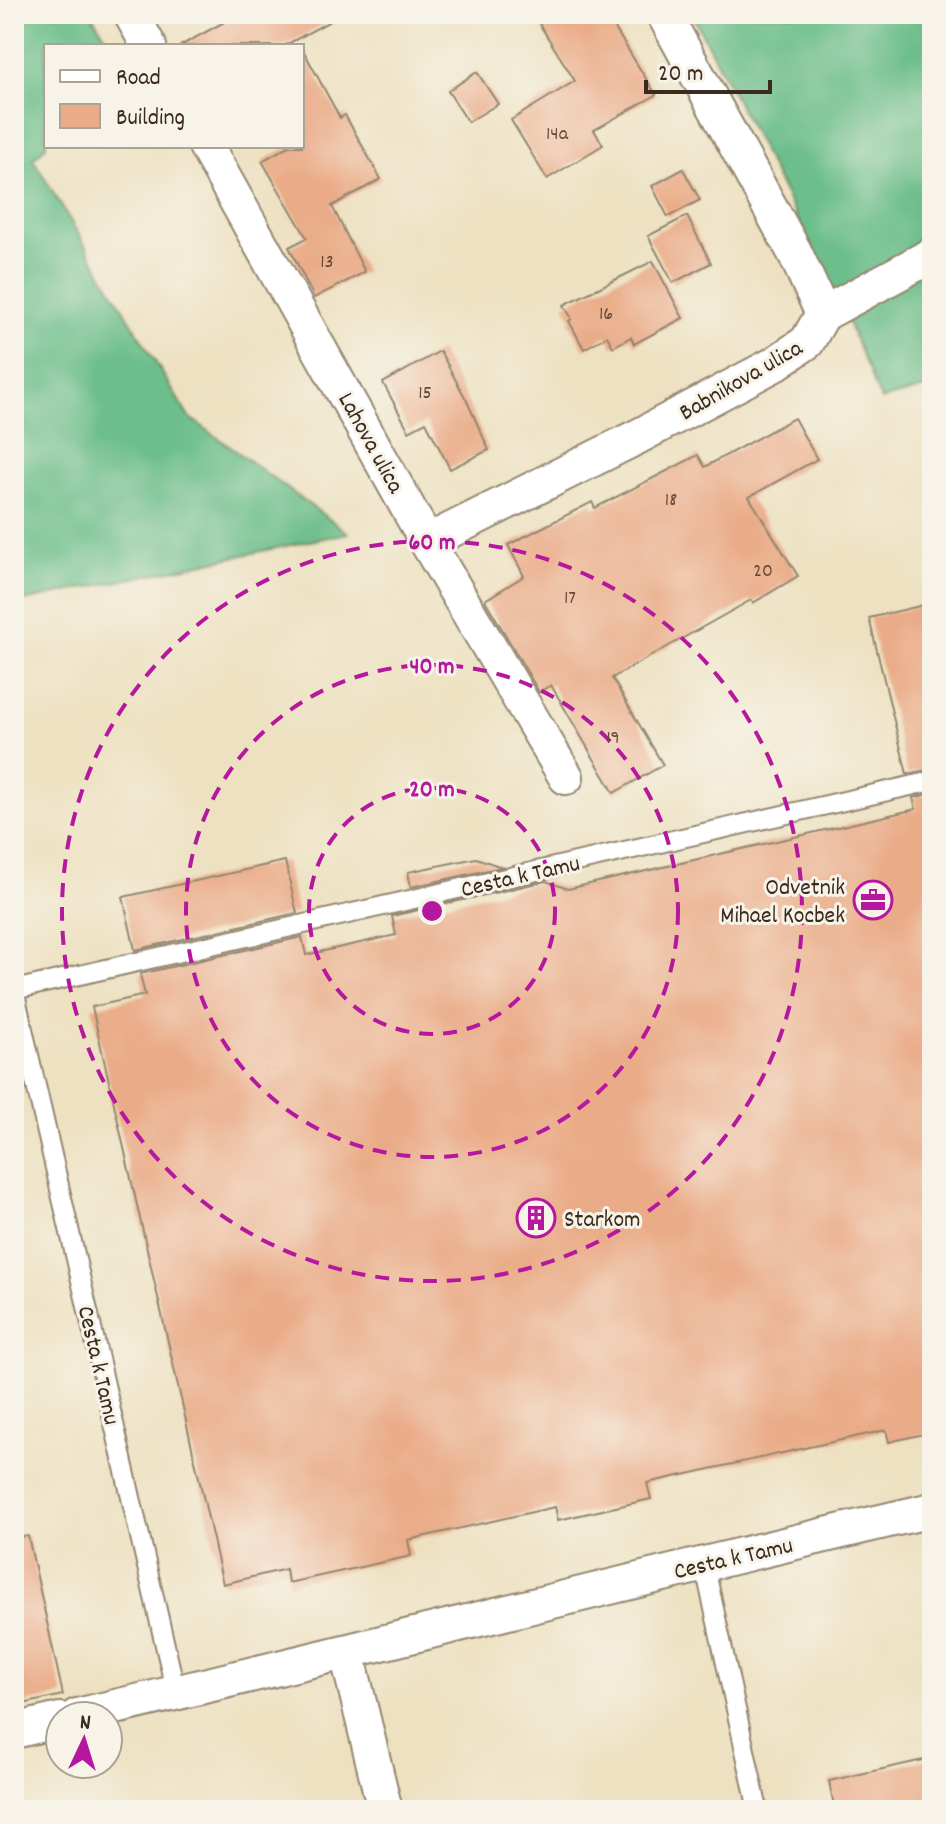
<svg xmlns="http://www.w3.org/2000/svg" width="946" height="1824" viewBox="0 0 946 1824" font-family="Dekko,sans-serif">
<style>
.forest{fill:#6cbe8a;stroke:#547454;stroke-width:2}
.building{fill:#eaac88}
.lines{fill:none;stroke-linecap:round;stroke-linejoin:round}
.lane-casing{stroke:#948670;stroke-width:22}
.street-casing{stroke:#948670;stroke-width:38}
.lane{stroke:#fff;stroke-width:18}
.street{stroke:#fff;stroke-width:34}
.ring{fill:none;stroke:#b5179e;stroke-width:4;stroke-dasharray:14 10}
.labels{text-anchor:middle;stroke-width:6;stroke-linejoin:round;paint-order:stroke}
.number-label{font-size:20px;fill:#674a38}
.street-label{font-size:24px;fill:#3b2a1e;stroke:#f7f3e8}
.poi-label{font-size:24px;fill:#3b2a1e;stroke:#f7f3e8;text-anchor:end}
.centre{fill:#b5179e;stroke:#f7f3e8;stroke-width:4}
.ring-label{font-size:24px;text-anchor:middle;font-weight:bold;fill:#b5179e;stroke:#f7f3e8;stroke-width:6;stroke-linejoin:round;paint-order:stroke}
</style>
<rect width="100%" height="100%" fill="#f7f3e8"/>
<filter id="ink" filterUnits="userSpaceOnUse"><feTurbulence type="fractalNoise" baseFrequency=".0125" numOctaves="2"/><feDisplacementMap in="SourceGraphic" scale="16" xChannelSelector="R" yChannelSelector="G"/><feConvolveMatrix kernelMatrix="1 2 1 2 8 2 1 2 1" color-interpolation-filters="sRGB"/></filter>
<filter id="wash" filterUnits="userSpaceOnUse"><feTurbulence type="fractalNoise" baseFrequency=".006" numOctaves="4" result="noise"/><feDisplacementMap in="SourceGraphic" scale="32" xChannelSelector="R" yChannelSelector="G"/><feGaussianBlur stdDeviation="1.8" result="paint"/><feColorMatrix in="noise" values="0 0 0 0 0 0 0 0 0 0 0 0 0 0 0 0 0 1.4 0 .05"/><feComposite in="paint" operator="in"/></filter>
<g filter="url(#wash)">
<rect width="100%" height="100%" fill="#ede1c1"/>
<g class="forest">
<polygon points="14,14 91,14 112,46 46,46 46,146 33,159 188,416 348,533 14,603"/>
<polygon points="692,14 932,14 932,386 881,400 835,292"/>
</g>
<g id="blocks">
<g class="building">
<polygon points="239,14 343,14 284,46 180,46"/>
<polygon points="533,14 606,14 656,95 594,130 603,145 547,179 511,120 575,81"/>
<polygon points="302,48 340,118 345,115 381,179 332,206 365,272 314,298 289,247 307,238 262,161 289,146 302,146"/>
<polygon points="477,72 498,104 468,122 448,91"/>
<polygon points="683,169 700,200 668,217 652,186"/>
<polygon points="687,216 711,263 673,283 648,236"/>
<polygon points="653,261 683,318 634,344 631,337 613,347 607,336 584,349 569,321 572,319 564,305"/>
<polygon points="440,351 466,399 489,450 450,469 426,422 409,431 383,383"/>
<polygon points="794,418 817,459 749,497 798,576 753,603 751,600 612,678 663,765 614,793 551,685 539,692 485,600 524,576 508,545 592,502 595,508 698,455 705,467"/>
<polygon points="932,603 932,769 907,774 869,618"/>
<polygon points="932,793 932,1432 889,1442 886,1430 647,1483 651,1499 558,1520 555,1507 408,1540 411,1556 288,1583 286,1569 223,1584 92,1007 145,995 140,974 302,937 306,955 396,935 392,916 546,881 568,889 916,809 913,798"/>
<polygon points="476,858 502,867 411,887 408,872"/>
<polygon points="285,861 297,913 135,950 123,897"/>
<polygon points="28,1536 63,1695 14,1706 14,1538"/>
<polygon points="932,1758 932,1810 835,1810 829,1781"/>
</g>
</g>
</g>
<g filter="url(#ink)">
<use href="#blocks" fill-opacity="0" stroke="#948670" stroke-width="2"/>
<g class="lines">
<defs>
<g id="lane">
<polyline points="14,990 932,781"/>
<polyline points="14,990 171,1671 174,1693"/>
<polyline points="704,1563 758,1810"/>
</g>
<g id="street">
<polyline points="131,14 149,46"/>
<polyline points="206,146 427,542 566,777"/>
<polyline points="823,314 932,255"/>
<polyline points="427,542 639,436 773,365 807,342 823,314 795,253 664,14"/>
<polyline points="347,1653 385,1810"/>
<path d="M 77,1716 C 362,1650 646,1576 932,1510"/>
<polyline points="14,1731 60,1720"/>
</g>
</defs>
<use href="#lane" class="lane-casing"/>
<use href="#street" class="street-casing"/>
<use href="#lane" class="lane"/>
<use href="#street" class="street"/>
</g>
</g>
<g class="ring">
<circle cx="432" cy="911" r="123"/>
<circle cx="432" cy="911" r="246"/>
<circle cx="432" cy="911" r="370"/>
</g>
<defs>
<symbol id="office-ring" viewBox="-11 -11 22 22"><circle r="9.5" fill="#f7f3e8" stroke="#b5179e" stroke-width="1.5"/><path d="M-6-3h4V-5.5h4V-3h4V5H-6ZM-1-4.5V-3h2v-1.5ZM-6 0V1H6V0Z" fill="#b5179e"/></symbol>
<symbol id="building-ring" viewBox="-11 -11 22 22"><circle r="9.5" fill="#f7f3e8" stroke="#b5179e" stroke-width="1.5"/><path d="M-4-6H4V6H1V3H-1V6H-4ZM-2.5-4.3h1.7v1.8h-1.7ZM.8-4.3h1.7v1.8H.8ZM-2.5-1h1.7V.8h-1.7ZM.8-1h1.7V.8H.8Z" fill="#b5179e"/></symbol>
</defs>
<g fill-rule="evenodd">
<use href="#office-ring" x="851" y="878" width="44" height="44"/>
<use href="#building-ring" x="514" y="1196" width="44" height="44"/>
</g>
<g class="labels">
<g class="number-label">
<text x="557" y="139">14a</text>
<text x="327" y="267">13</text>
<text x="606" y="319">16</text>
<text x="425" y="398">15</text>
<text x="671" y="505">18</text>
<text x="763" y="576">20</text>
<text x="570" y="603">17</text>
<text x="613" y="743">19</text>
</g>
<g class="street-label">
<text transform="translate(740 379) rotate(-30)" y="8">Babnikova ulica</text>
<text transform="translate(372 442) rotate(61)" y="8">Lahova ulica</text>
<text transform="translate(520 875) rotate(-13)" y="8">Cesta k Tamu</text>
<text transform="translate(100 1365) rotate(77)" y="8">Cesta k Tamu</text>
<text transform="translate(733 1557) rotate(-13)" y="8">Cesta k Tamu</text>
</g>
<g class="poi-label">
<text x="845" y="894">Odvetnik<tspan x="845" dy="28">Mihael Kocbek</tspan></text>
<text x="564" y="1226" text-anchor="start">Starkom</text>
</g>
</g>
<circle cx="432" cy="911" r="12" class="centre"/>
<g class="ring-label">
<text x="432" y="549">60 m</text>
<text x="432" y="673">40 m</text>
<text x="432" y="796">20 m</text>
</g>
<rect width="946" height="1824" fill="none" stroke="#f7f3e8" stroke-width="48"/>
<rect x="44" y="44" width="260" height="104" fill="#f7f3e8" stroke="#aca397" stroke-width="2"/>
<rect x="60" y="70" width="40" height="12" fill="#ffffff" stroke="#aca397" stroke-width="2"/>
<text x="116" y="84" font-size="24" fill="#3b2a1e">Road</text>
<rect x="60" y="104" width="40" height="24" fill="#eaac88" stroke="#aca397" stroke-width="2"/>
<text x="116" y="124" font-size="24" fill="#3b2a1e">Building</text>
<g transform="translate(84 1740) rotate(4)"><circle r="38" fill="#f7f3e8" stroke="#aca397" stroke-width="2"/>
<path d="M0-6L14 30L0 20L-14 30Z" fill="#b5179e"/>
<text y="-12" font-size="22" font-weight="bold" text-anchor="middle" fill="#3b2a1e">N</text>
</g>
<path d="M646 80v12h124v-12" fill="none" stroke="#3b2a1e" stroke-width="4"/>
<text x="658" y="80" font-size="24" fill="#3b2a1e" stroke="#f7f3e8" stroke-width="6" paint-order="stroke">20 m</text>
</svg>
